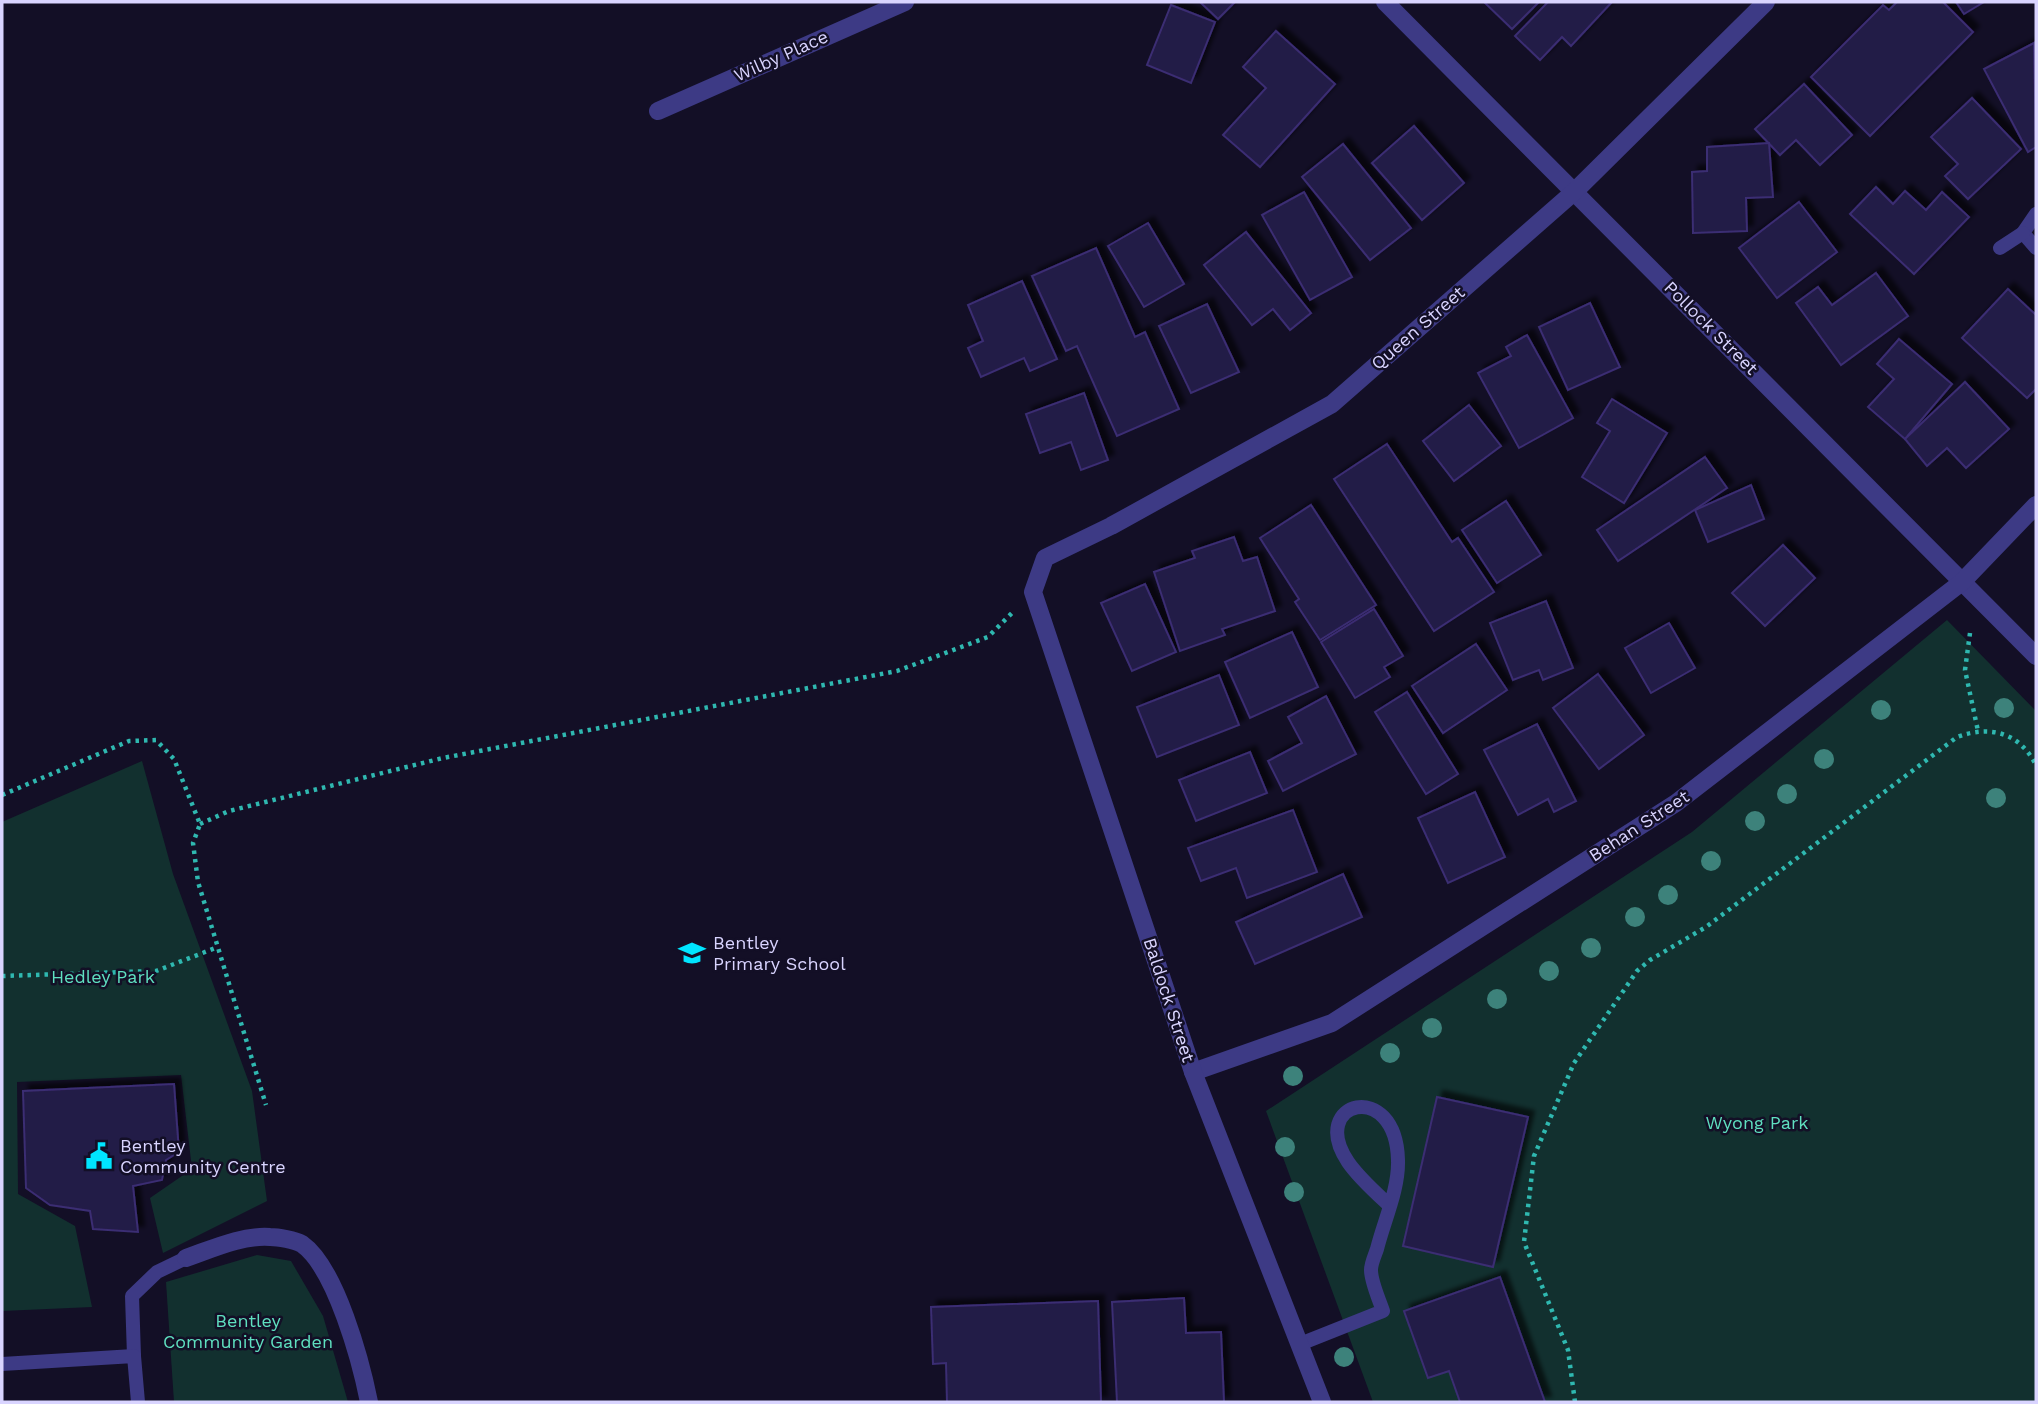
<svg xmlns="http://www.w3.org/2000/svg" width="2038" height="1404" viewBox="0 0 2038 1404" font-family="'Work Sans',sans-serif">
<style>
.green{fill:#12302f}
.building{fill:#241b47;stroke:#3b2d73;stroke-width:2;filter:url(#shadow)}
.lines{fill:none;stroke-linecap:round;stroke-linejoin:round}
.path{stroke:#2fb8b0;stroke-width:4.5;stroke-dasharray:3.5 5;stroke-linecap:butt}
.lane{stroke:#3d3a85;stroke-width:14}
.street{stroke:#3d3a85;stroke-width:18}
.tree{fill:#3d827b}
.labels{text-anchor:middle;stroke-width:5;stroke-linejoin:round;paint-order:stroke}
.street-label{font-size:18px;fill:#d9d4ff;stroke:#130f26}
.poi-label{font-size:18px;fill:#d9d4ff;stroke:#130f26;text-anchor:start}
.park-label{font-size:18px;fill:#5fe0c0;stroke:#130f26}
</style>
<defs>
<filter id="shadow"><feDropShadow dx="6" dy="-6" stdDeviation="2" flood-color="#0009"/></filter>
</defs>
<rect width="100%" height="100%" fill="#130f26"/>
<g class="green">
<polygon points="1947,620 2036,711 2036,1402 1373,1402 1266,1111 1692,832"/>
<polygon points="142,761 173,874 252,1091 267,1201 163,1253 150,1198 192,1169 181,1075 17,1082 18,1194 75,1226 92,1307 2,1311 2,822"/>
<polygon points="257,1255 291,1261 323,1316 348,1402 174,1402 166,1282"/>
</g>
<g class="building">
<polygon points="1200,2 1235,2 1218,19"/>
<polygon points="1484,2 1539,2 1512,29"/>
<polygon points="1548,2 1612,2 1571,46 1562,37 1540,60 1515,36"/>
<polygon points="1897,2 1943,2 1973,32 1870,136 1811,77 1883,5 1889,10"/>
<polygon points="1956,2 1984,2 1964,14"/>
<polygon points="1171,5 1215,22 1191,83 1147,65"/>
<polygon points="1276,31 1335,84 1260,167 1223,135 1266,88 1243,67"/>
<polygon points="2034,43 2036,147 2028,152 1984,69"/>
<polygon points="1804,84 1852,135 1820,165 1796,140 1780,155 1755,129"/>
<polygon points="1972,98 2021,149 1968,199 1945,176 1958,164 1931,137"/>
<polygon points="1414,126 1464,183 1422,220 1372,163"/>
<polygon points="1769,143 1773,197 1746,198 1747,231 1693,233 1692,172 1707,171 1707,147"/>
<polygon points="1343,144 1411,228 1370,260 1302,177"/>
<polygon points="1876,187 1893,204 1905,191 1926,210 1942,192 1969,217 1914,274 1850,214"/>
<polygon points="1304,192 1352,277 1310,300 1262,215"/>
<polygon points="1799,202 1837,252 1777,298 1739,248"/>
<polygon points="1148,223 1184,284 1144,307 1108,246"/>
<polygon points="1246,232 1311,313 1290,330 1273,309 1252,325 1204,265"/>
<polygon points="1096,248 1135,337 1145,332 1179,409 1117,436 1077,346 1066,351 1032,276"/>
<polygon points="1876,273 1908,316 1841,365 1796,303 1818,287 1832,305"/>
<polygon points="1022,281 1057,359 1030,371 1024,358 981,377 968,348 983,341 968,305"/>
<polygon points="2008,289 2036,315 2036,389 2027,398 1962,338"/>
<polygon points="1590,303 1620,367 1568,390 1539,327"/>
<polygon points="1207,304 1239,372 1191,393 1159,326"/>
<polygon points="1527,335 1573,418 1519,448 1478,373 1511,356 1506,347"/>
<polygon points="1899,339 1952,384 1905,439 1868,407 1894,379 1877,364"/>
<polygon points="1965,382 2009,429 1966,468 1947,448 1927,466 1905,439"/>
<polygon points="1084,393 1108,460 1081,470 1071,442 1040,453 1026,414"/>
<polygon points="1612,399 1667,433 1624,503 1582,477 1610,431 1597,423"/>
<polygon points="1469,405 1501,446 1454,481 1423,441"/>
<polygon points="1387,444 1452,542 1458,538 1494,592 1434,631 1334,479"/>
<polygon points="1705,457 1727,488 1618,561 1597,530"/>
<polygon points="1751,485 1764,519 1708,542 1695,510"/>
<polygon points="1506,501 1541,555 1497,583 1462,530"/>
<polygon points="1311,505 1376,605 1320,640 1295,602 1299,599 1260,538"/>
<polygon points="1234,537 1243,561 1257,557 1275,611 1222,629 1225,635 1180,651 1154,572 1195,558 1192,551"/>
<polygon points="1783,545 1815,578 1765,626 1732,593"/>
<polygon points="1145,584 1176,652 1132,671 1101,603"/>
<polygon points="1546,601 1573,668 1543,680 1539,670 1513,680 1490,623"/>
<polygon points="1374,609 1403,656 1384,667 1390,677 1355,698 1321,642"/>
<polygon points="1669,623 1695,668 1651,693 1625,648"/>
<polygon points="1292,632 1318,687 1250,718 1225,662"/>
<polygon points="1476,644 1507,690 1443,733 1412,686"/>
<polygon points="1598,674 1644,735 1599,769 1553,708"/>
<polygon points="1219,675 1239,725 1157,757 1137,707"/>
<polygon points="1407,692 1458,774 1426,794 1375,712"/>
<polygon points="1326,696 1356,754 1283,791 1268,761 1302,743 1288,717"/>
<polygon points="1537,724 1576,801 1554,812 1548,799 1518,815 1484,750"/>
<polygon points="1250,752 1267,793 1196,821 1179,780"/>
<polygon points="1475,792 1505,857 1448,883 1418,818"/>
<polygon points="1293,810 1317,872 1247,898 1236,868 1201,881 1188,848"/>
<polygon points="1343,874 1362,917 1255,964 1236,922"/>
<polygon points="174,1084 179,1152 166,1160 162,1180 133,1186 138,1232 93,1229 90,1211 50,1205 26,1188 23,1091"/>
<polygon points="1437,1097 1528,1117 1493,1267 1403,1246"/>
<polygon points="1500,1277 1545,1402 1460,1402 1449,1371 1428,1378 1404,1311"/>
<polygon points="1184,1298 1186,1333 1221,1332 1224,1402 1117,1402 1112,1302"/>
<polygon points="1098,1301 1101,1402 947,1402 946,1363 933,1364 931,1307"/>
</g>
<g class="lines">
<g class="path">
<polyline points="1970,633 1965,670 1978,731"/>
<polyline points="2,795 129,741 156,740 174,759 200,824 193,843 198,882 266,1105"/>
<polyline points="200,824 229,811 443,758 897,671 988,637 1012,613"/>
<polyline points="2,976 156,971 218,947"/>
<path d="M 1575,1402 L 1568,1350 L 1524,1242 L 1534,1156 L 1574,1063 L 1637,971 L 1650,960 L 1706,927 L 1957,737 C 1990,725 2019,732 2036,765"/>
</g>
<g class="lane">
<polyline points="2036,214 2023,233 2036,248"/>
<polyline points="2000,248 2023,233"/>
<path d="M 1300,1344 L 1383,1311 C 1379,1299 1371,1282 1371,1270 C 1371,1263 1375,1255 1377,1249 C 1384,1221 1399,1189 1398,1160 C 1396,1078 1307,1101 1348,1162 C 1359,1178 1375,1192 1389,1205"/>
<polyline points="134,1356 132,1296 157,1272 186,1258"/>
<polyline points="2,1364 134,1356 138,1402"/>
</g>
<g class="street">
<polyline points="1385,2 2036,656"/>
<polyline points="658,111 905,2"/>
<polyline points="1193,1072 1332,1023 1676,803 1962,582 2036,505"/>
<path d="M 186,1258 C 212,1249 242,1235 270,1237 C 278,1237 295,1240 302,1244 C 336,1268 361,1362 369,1402"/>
<polyline points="1322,1402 1193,1072 1033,592 1045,558 1111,526 1332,404 1575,191 1766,2"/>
</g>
</g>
<g class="tree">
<circle cx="2004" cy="708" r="10"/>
<circle cx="1881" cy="710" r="10"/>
<circle cx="1824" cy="759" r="10"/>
<circle cx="1787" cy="794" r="10"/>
<circle cx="1996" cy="798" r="10"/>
<circle cx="1755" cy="821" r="10"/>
<circle cx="1711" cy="861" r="10"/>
<circle cx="1668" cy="895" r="10"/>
<circle cx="1635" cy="917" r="10"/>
<circle cx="1591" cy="948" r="10"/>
<circle cx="1549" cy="971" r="10"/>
<circle cx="1497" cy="999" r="10"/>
<circle cx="1432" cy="1028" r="10"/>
<circle cx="1390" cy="1053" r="10"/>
<circle cx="1293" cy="1076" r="10"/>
<circle cx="1285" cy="1147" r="10"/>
<circle cx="1294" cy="1192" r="10"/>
<circle cx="1344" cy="1357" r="10"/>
</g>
<defs>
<symbol id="school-bare" viewBox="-9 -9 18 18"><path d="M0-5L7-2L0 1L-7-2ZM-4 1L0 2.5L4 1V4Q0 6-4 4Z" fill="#00e5ff" stroke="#130f26" stroke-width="2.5" paint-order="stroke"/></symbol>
<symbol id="civic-bare" viewBox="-9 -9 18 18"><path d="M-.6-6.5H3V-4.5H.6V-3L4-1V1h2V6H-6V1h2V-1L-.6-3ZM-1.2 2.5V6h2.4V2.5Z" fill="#00e5ff" stroke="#130f26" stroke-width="2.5" paint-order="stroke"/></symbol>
</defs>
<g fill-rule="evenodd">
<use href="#school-bare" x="673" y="934" width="38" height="38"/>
<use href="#civic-bare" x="80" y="1137" width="38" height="38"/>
</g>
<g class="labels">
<g class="street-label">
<text transform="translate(781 56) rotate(-24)" y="6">Wilby Place</text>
<text transform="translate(1418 328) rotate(-41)" y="6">Queen Street</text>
<text transform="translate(1711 328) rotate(45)" y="6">Pollock Street</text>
<text transform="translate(1639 826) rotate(-33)" y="6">Behan Street</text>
<text transform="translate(1169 1000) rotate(72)" y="6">Baldock Street</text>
</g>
<g class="poi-label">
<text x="713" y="949">Bentley<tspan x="713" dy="21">Primary School</tspan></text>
<text x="120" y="1152">Bentley<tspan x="120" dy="21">Community Centre</tspan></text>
</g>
<g class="park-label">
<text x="103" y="983">Hedley Park</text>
<text x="1757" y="1129">Wyong Park</text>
<text x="248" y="1327">Bentley<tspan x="248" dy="21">Community Garden</tspan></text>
</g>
</g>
<rect width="2038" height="1404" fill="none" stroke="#d9d4ff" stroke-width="7"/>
</svg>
